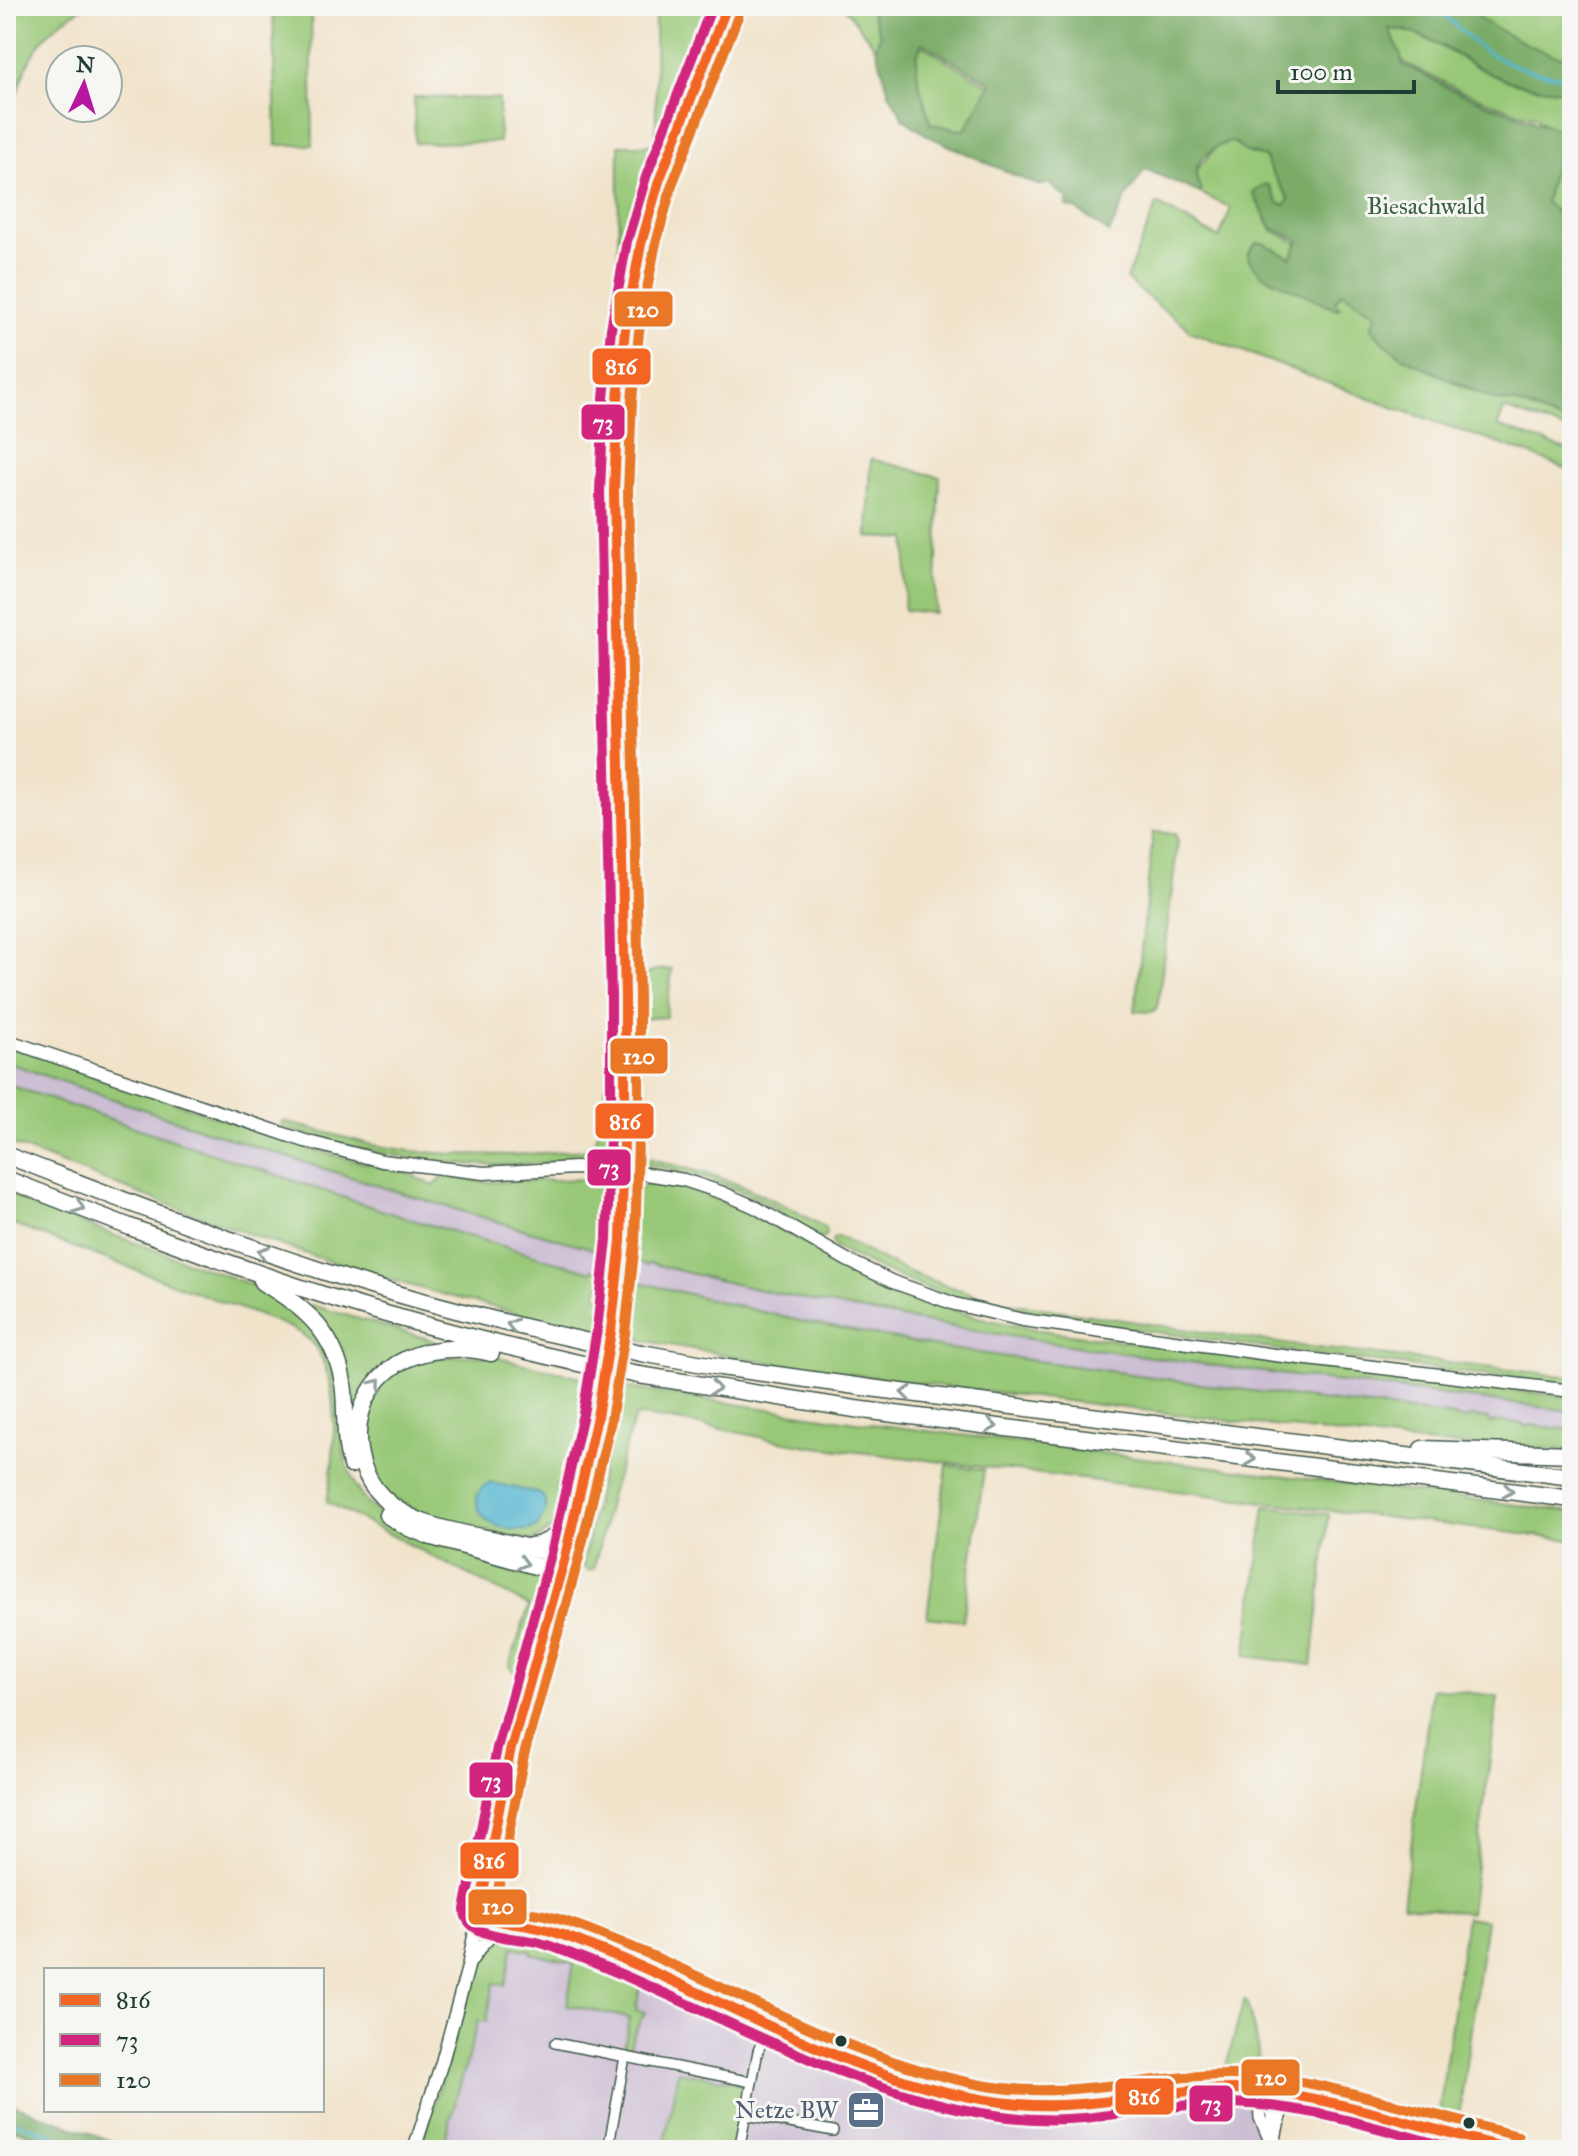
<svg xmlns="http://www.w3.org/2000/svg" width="1578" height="2156" viewBox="0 0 1578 2156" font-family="'IM FELL Great Primer',serif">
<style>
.industrial{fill:#ccbed3}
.green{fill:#98c877;stroke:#5c8256;stroke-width:2}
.forest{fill:#7aac68;stroke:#4c744e;stroke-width:2;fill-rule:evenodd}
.water{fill:#52b6d0;stroke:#387a82;stroke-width:2}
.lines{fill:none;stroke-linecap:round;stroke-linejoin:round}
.stream{stroke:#52b6d0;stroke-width:3}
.minor-casing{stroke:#3e564a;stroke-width:12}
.tertiary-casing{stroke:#3e564a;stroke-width:14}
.secondary-casing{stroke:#3e564a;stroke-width:15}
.motorway-casing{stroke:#3e564a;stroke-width:19}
.minor{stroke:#fff;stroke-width:9}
.tertiary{stroke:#fff;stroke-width:11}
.secondary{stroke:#fff;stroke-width:12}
.motorway{stroke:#fff;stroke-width:16}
.motorway-bridge-casing{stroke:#3e564a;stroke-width:19;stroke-linecap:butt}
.motorway-bridge{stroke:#fff;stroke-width:16}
.bus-1-casing{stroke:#f6f6f2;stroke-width:16}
.bus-2-casing{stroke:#f6f6f2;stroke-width:16}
.bus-3-casing{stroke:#f6f6f2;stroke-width:16}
.bus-1{stroke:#f26522;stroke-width:10}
.bus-2{stroke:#d1257e;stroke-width:10}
.bus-3{stroke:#e97726;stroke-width:10}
.oneway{stroke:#8f9e9a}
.bus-dot{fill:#1f3d34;stroke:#f6f6f2;stroke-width:3}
.labels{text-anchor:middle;stroke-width:6;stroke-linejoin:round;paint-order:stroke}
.park-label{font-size:24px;fill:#3d6045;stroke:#f6f6f2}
.service-label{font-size:24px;fill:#4e5e75;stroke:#f6f6f2;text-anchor:end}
.line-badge{stroke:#f6f6f2;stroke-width:3}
.badge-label{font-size:22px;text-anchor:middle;font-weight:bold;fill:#fff}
</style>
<rect width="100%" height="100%" fill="#f6f6f2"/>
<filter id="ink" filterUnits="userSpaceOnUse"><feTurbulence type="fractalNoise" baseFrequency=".0125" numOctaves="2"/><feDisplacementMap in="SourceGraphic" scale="16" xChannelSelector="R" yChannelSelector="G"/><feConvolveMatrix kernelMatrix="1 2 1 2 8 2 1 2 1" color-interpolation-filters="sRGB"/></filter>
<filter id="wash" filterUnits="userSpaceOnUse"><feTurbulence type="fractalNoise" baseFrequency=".006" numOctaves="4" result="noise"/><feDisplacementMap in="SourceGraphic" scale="32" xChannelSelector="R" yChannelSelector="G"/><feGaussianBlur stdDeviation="1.8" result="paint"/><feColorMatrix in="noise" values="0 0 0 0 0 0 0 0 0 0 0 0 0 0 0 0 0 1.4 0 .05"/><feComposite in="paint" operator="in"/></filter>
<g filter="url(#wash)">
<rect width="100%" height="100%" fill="#f1e3ca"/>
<g class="industrial">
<polygon points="6,1062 381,1186 521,1229 595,1249 595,1252 647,1265 650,1263 712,1279 871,1312 1024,1339 1177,1361 1572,1411 1572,1430 1530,1425 1528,1427 1523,1426 1522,1424 1497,1421 1495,1423 1488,1422 1456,1418 1455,1416 1325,1401 943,1348 800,1321 707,1299 594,1269 592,1272 450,1232 6,1084"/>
<polygon points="497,1936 577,1952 568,1999 635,2012 644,1971 845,2058 1017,2104 1170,2093 1272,2092 1273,2150 438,2150"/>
</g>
<g class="green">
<path d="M 6,6 L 85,6 C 52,25 34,43 21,81 C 17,94 13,110 6,122 Z"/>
<polygon points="273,6 311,6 313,145 276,145"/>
<polygon points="655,6 722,6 670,136 664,140 656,140"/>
<polygon points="843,6 869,6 880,34 876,48"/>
<path d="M 1476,6 L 1572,6 L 1572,60 C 1539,52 1510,37 1481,20 Z"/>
<path d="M 1389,28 C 1431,33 1460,62 1498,77 C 1522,87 1546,89 1572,91 L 1572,152 L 1559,147 L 1560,131 L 1539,121 L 1537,117 L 1520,113 L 1461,91 L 1403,62 Z"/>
<path d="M 921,45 L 990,86 L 965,130 C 953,131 943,124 931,124 C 925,102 909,65 921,45 Z"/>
<polygon points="414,97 499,99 499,142 415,143"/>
<path d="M 1231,141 L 1247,152 L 1265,157 C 1267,168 1283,187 1290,199 L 1285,205 L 1278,203 L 1269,185 L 1253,194 L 1272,230 L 1298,243 L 1291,258 L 1263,243 L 1269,279 L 1335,302 L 1341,292 L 1376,314 L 1403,357 L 1462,386 L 1502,402 L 1516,403 L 1561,421 L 1572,423 L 1572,432 L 1504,409 L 1498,426 L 1572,452 L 1572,471 L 1526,453 L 1384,404 L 1189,331 L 1185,325 L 1160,307 L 1126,279 L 1157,204 L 1219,238 L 1231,208 L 1200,193 L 1202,190 L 1197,181 L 1196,171 L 1216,147 Z"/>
<path d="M 619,145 L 663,145 L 665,148 C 636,232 623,303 614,391 L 609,395 L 607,395 L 612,372 L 618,299 Z"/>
<polygon points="1558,150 1572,155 1572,226 1545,203"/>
<polygon points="871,459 940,477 935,613 904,610 907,539 868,537"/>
<polygon points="1153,832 1175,834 1178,841 1158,1003 1156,1009 1151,1012 1135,1011"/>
<polygon points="672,969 666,1017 640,1019 641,992 645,976 655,970"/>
<polygon points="634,974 638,976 636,1008 637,1123 640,1152 648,1158 712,1175 745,1187 790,1208 824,1227 826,1233 824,1238 820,1238 768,1204 740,1191 698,1176 633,1161 630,1124 630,979"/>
<path d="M 615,975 L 619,979 C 621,1016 620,1054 620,1092 C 620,1114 622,1140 614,1160 C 572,1158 533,1166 492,1165 C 419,1164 350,1149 281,1127 L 282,1121 L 373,1145 L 410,1151 L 453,1154 L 511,1155 L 584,1150 L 594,1142 L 598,1132 L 605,1093 L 610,1057 L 609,983 Z"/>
<path d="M 6,1045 L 305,1147 L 352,1160 L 401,1170 L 434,1186 L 442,1177 L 490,1182 L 586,1179 C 609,1181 613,1199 614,1220 L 606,1228 L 607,1236 L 613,1243 L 612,1256 L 594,1251 L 594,1249 C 396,1195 200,1130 6,1062 Z"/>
<path d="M 6,1084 L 399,1216 L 592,1272 L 593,1269 L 612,1274 L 611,1280 L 599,1286 L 597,1295 L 608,1303 L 605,1331 L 590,1328 L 588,1330 C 494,1308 399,1285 307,1254 C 206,1220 106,1181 6,1142 Z"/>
<path d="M 655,1183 C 718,1192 772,1225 827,1255 C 871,1280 917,1300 966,1314 C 1030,1332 1098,1337 1163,1346 C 1299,1366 1436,1382 1572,1397 L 1572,1411 C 1415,1391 1259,1373 1103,1350 C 951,1328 799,1303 650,1263 L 647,1265 L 626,1260 L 635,1192 L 644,1185 Z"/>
<path d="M 6,1193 L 113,1235 L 269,1291 L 304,1315 L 332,1357 L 345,1459 L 350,1473 L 358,1491 L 367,1503 L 385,1519 L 538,1574 C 548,1584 546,1593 543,1605 L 507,1732 L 506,1731 L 506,1724 L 517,1678 L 514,1671 L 509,1667 L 529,1606 L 327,1502 C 335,1459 343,1373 309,1340 C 298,1330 284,1325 271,1320 L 6,1222 Z"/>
<path d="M 836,1237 L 845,1239 C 893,1270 947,1287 1002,1302 L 1291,1345 L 1572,1377 L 1572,1386 L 1287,1351 L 1003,1310 C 940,1295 892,1277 834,1247 L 832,1240 Z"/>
<path d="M 622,1277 L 647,1284 L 800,1321 L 943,1348 L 1325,1401 L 1455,1416 L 1456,1418 L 1467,1419 L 1469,1417 L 1488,1419 L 1489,1422 L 1495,1423 L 1497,1421 L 1523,1424 L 1524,1426 L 1528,1427 L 1529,1425 L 1572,1430 L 1572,1450 L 1433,1444 L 1356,1436 L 900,1381 L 780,1364 L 640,1340 L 640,1338 L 622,1334 C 624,1323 626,1308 638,1305 L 639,1301 L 628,1293 L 620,1291 Z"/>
<polygon points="311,1305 435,1341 437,1343 405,1355 355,1422 349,1397 309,1309"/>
<path d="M 489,1356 L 581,1377 L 581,1379 L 599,1383 L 596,1399 L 586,1421 L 573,1476 L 568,1483 L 557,1484 L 556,1490 L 563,1493 C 573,1517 552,1529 534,1541 L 429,1519 L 385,1493 L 366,1463 L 365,1414 L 384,1380 L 424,1357 Z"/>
<path d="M 615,1386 L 857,1422 L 1572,1512 L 1572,1540 C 1325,1511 1079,1477 832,1449 C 767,1442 705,1422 640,1416 L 636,1417 L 633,1422 L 611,1494 L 594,1569 L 589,1571 L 584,1568 L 583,1562 L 606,1451 L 615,1418 Z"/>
<polygon points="947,1465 984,1470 963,1621 927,1617"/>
<polygon points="1265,1506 1329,1514 1312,1665 1246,1656"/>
<polygon points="1432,1688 1498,1696 1470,1913 1403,1905"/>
<polygon points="1466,1917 1486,1920 1459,2115 1438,2119"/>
<path d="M 512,1928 C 537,1928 555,1949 577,1948 L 642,1973 L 636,2010 L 645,2012 L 633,2035 L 629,2050 L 624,2049 L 629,2018 L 567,2005 L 574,1963 L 532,1954 L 532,1951 L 513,1947 L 505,1985 L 494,1983 L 486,2022 L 478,2021 L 442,2150 L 419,2150 L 479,1960 L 484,1948 Z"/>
<path d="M 1244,2000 L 1246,2000 C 1251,2020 1267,2065 1252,2081 L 1223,2078 Z"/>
<polygon points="678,2071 738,2082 744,2092 734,2150 709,2150 665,2141"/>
</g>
<g class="forest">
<path d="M 869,6 L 1476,6 L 1481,20 C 1511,37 1539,52 1572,60 L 1572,91 C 1546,89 1522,87 1498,77 C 1461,63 1430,29 1389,29 L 1400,53 L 1403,65 C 1423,73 1440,85 1460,93 C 1493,107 1527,117 1560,131 L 1559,147 L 1545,202 L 1572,226 L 1572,423 L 1561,421 L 1516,403 L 1495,400 L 1427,369 L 1403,357 L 1384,343 L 1371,328 L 1376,314 L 1342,292 L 1335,302 L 1340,307 L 1337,309 L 1262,275 L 1249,260 L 1248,254 L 1256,243 L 1263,243 L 1291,258 L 1299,240 L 1272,228 L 1253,193 L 1265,184 L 1269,185 L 1278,203 L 1285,205 L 1289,199 C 1283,187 1267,168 1265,157 L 1247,152 L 1238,147 L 1236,143 C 1222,139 1199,157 1196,171 C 1195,178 1199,185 1202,190 L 1200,193 L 1145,169 L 1126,198 L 1109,233 L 1076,209 L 1066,206 L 1068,199 L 1048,183 L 1040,186 L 1016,176 L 928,136 L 909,123 L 903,118 L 889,92 L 876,48 L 880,34 ZM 922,43 L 991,83 L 965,130 C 953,131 943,125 931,124 C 925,99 908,65 922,43 Z"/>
<polygon points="6,2102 136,2150 73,2150 6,2126"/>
</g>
<path class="water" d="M 493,1483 L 538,1493 L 545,1498 L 545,1511 L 537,1527 C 524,1533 500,1530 488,1521 C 472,1509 473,1486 493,1483 Z"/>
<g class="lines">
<g class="stream">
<path d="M 1412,6 C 1423,22 1427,13 1442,14 C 1456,24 1467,38 1481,48 C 1506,65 1542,77 1572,76"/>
<polyline points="6,2118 93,2150"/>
</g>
</g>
</g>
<g filter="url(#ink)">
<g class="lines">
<defs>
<g id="minor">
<polyline points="623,1170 625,997 614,491 621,371 631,293 650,208 669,151 727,6"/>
<polyline points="555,2043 752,2082"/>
<polyline points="746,2115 833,2131"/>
<polyline points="608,2150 625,2057"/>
<polyline points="739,2150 758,2051 768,2027"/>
</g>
<g id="tertiary">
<path d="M 482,1901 L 518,1915 L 535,1925 C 582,1942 630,1961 676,1982 C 707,1996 738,2013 769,2027 C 842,2060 920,2089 1000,2102 C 1069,2113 1125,2096 1193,2090 C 1234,2087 1279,2091 1320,2099 L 1514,2150"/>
<polyline points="479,1913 490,1920 510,1925"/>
<path d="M 470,1963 C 482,1945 491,1931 513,1926"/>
<polyline points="1258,2092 1260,2118 1273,2148"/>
<polyline points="1272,2092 1272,2132"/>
<path d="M 1273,2149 C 1279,2122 1277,2109 1304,2096"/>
</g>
<g id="secondary">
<polyline points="6,1040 305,1141 382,1161 484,1173 575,1168 615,1169 684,1180 723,1193 755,1207 847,1260 893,1282 955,1304 1023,1320 1275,1355 1572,1391"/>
<polyline points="414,2150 442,2062 468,1967 510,1752 565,1557 597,1417 611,1331 621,1241 623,1170"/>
</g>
<g id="motorway">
<path d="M 6,1155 C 110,1195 213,1236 319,1270 C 408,1299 498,1322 589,1342"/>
<path d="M 6,1179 C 93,1213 180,1247 269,1277 C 373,1313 479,1341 587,1365"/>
<path d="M 262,1282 C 306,1307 339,1337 344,1391 C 346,1416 344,1441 351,1465"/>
<path d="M 491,1353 C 461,1345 423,1348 397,1364 C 347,1396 345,1469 391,1505 C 421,1528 464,1533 500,1541 C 522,1546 543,1551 565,1557"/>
<polyline points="641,1353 721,1367 870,1388 1572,1477"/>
<polyline points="639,1375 855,1409 1572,1499"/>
<polyline points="1422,1449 1572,1454"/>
<polyline points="387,1515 409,1528 432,1537 561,1573"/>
<path d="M 531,1546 C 552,1544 562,1530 575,1515"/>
</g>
</defs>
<use href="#minor" class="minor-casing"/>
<use href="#tertiary" class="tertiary-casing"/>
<use href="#secondary" class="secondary-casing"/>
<use href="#motorway" class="motorway-casing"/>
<use href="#minor" class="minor"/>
<use href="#tertiary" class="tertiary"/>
<use href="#secondary" class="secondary"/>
<use href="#motorway" class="motorway"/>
<defs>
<g id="motorway-bridge">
<polyline points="589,1342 641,1353"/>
<polyline points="587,1365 639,1375"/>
</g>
</defs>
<use href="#motorway-bridge" class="motorway-bridge-casing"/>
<use href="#motorway-bridge" class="motorway-bridge"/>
<defs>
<path id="bus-1" d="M 727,6 L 659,181 L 641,244 L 625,330 L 618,399 L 614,491 L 625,997 L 625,1104 L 621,1241 L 611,1331 L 597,1417 L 565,1557 L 510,1752 L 479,1913 C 499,1925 521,1923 543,1929 C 564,1934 585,1944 606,1952 C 742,2006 870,2091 1019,2104 C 1092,2111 1163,2088 1236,2089 C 1288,2091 1336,2103 1385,2116 C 1428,2127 1471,2139 1514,2150"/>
<path id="bus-2" d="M 712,6 L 646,177 L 627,241 L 611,329 L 604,398 L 600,491 L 611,997 L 611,1104 L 607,1240 L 597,1329 L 583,1414 L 551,1554 L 497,1748 L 465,1910 C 466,1939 516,1937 537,1942 C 550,1945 563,1951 577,1956 C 712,2008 837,2087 981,2113 C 1015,2119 1050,2121 1084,2118 C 1130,2113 1176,2104 1222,2103 C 1304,2103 1381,2130 1459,2150"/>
<path id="bus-3" d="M 740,11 L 672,185 L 655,247 L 639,332 L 632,400 L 628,491 L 639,997 L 639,1104 L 635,1243 L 625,1333 L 611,1420 L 578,1561 L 524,1755 L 495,1906 C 512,1912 530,1911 548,1916 C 579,1924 609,1938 639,1950 C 754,1999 862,2064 987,2086 C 1072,2100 1150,2074 1234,2075 C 1288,2076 1337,2089 1389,2103 C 1432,2114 1475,2125 1518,2136"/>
</defs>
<use href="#bus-1" class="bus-1-casing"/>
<use href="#bus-2" class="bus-2-casing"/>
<use href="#bus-3" class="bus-3-casing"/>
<use href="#bus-1" class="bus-1"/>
<use href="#bus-2" class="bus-2"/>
<use href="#bus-3" class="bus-3"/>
</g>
<defs><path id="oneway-chevron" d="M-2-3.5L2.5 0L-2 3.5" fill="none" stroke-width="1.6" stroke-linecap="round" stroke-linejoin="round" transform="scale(2)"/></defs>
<g class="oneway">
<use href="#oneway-chevron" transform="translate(79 1207) rotate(21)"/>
<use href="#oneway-chevron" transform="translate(263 1252) rotate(-161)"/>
<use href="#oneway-chevron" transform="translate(512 1325) rotate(-166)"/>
<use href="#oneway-chevron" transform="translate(377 1384) rotate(-51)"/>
<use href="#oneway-chevron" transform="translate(715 1388) rotate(9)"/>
<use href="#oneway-chevron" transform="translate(906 1393) rotate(-173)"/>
<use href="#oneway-chevron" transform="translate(992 1426) rotate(7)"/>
<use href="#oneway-chevron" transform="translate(1250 1459) rotate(7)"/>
<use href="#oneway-chevron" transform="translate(1508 1491) rotate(7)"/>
<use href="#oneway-chevron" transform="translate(523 1563) rotate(15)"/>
</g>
</g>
<defs>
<symbol id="office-square" viewBox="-11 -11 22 22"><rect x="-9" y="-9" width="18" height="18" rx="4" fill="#5c6f8a" stroke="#f6f6f2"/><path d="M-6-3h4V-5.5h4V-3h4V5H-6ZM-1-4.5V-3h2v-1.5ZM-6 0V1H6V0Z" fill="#fff"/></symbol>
</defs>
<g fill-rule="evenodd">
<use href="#office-square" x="844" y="2088" width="44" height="44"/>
</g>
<g class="bus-dot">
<circle cx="841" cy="2041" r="7"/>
<circle cx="1469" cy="2123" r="7"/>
</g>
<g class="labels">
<g class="park-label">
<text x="1426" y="214">Biesachwald</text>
</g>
<g class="service-label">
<text x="838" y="2118">Netze BW</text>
</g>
</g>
<g class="line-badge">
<rect x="613" y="290" width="61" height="38" rx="8" fill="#e97726"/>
<rect x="591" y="347" width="61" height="39" rx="8" fill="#f26522"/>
<rect x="580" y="403" width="46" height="38" rx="8" fill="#d1257e"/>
<rect x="609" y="1037" width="60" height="38" rx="8" fill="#e97726"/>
<rect x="594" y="1102" width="61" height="38" rx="8" fill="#f26522"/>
<rect x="586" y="1148" width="46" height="39" rx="8" fill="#d1257e"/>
<rect x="468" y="1761" width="46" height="38" rx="8" fill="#d1257e"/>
<rect x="459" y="1841" width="61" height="39" rx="8" fill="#f26522"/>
<rect x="467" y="1888" width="61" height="38" rx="8" fill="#e97726"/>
<rect x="1240" y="2058" width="61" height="39" rx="8" fill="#e97726"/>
<rect x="1114" y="2077" width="61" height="39" rx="8" fill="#f26522"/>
<rect x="1188" y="2084" width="46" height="39" rx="8" fill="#d1257e"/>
</g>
<g class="badge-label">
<text x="643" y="317">120</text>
<text x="621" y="374">816</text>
<text x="603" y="430">73</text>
<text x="639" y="1064">120</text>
<text x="625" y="1129">816</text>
<text x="609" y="1175">73</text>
<text x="491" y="1788">73</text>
<text x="489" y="1868">816</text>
<text x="498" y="1914">120</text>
<text x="1271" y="2085">120</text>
<text x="1144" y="2104">816</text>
<text x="1211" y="2111">73</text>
</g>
<rect width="1578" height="2156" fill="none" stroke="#f6f6f2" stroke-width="32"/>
<rect x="44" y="1968" width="280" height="144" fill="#f6f6f2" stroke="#a0aca6" stroke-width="2"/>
<rect x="60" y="1994" width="40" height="12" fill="#f26522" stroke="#a0aca6" stroke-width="2"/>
<text x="116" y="2008" font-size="24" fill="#1f3d34">816</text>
<rect x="60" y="2034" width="40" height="12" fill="#d1257e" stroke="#a0aca6" stroke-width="2"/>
<text x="116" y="2048" font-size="24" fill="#1f3d34">73</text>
<rect x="60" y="2074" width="40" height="12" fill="#e97726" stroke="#a0aca6" stroke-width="2"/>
<text x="116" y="2088" font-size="24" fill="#1f3d34">120</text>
<g transform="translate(84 84) rotate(4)"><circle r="38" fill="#f6f6f2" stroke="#a0aca6" stroke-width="2"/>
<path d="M0-6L14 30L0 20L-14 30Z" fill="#b5179e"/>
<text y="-12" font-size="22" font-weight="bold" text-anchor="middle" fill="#1f3d34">N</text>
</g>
<path d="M1278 80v12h136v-12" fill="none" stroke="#1f3d34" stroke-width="4"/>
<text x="1290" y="80" font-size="24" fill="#1f3d34" stroke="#f6f6f2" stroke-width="6" paint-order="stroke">100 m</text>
</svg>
